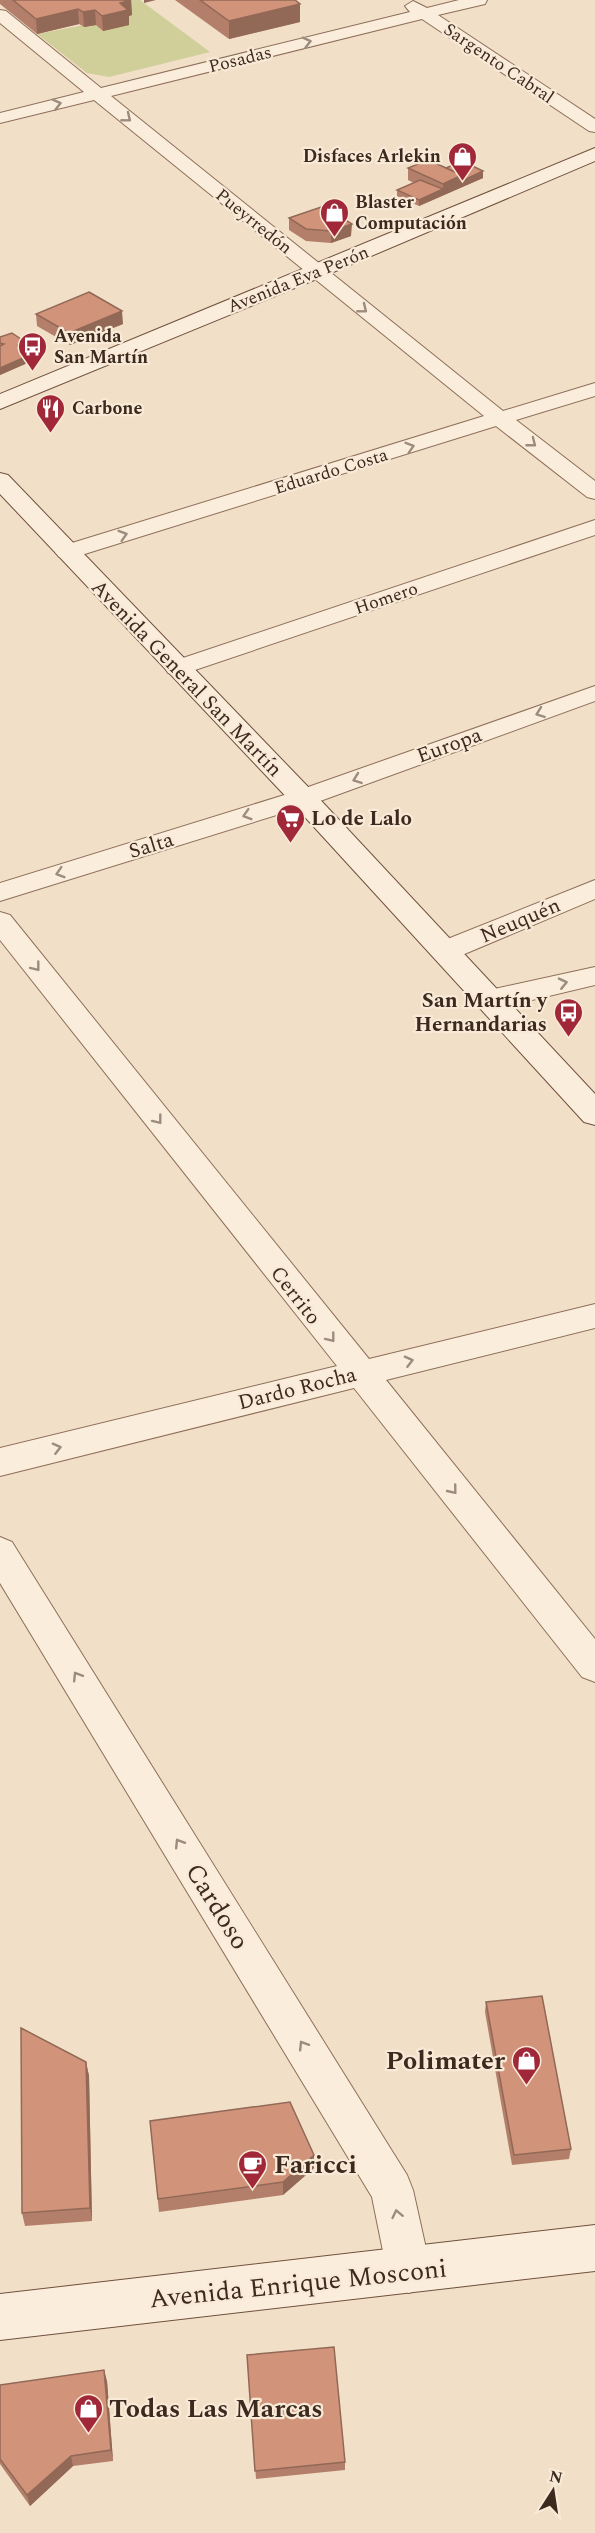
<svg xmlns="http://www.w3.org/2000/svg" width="595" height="2533" viewBox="0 0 595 2533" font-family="Spectral,serif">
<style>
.green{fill:#d0cf9a}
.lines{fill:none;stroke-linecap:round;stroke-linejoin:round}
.minor-casing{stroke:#8e6f5b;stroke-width:2}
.secondary-casing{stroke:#70503e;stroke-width:2}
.minor{fill:#fbeddb;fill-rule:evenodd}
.secondary{fill:#fbeddb;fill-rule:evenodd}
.wall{fill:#b47f6a}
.shaded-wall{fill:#926856}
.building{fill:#d1947b;stroke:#926856;stroke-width:1.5}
.oneway{stroke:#9c8c7d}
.labels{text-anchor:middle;stroke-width:4.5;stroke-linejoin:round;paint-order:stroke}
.far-street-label{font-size:18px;fill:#3d2a1f;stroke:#f8ead7}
.far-poi-label{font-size:18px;font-weight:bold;fill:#3d2a1f;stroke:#f8ead7;text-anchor:start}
.street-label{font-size:21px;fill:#3d2a1f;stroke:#f8ead7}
.poi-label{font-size:21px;font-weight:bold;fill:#3d2a1f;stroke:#f8ead7;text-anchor:start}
.near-street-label{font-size:26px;fill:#3d2a1f;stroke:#f8ead7}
.near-poi-label{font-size:26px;font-weight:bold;fill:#3d2a1f;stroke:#f8ead7;text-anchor:start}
</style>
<rect width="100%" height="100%" fill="#f1dfc7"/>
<polygon class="green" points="112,0 140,0 210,52 109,77 87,73 37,34 131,16"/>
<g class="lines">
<defs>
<g id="minor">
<polygon points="459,0 487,0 485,4 438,15 595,119 595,132 589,131 422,19 111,96 503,411 595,383 595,396 516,420 595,481 595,499 587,497 496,426 75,557 67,559 59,557 55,552 59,547 484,416 94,100 0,123 0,113 84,92 0,23 0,10 6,11 101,88 410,12 405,6 413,1 427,8"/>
<polygon points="595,520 595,535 186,673 177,675 168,673 165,668 168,663"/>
<polygon points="595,686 595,701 312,804 0,901 0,883 294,792"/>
<polygon points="595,880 595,899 455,958 445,960 435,958 431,951 435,944"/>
<polygon points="0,912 10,915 369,1359 595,1304 595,1328 386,1380 595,1639 595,1682 582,1677 354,1388 0,1476 0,1448 337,1366 0,940"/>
<polygon points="595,967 595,985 490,1010 480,1007 476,1000 480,993 490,990"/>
<polygon points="0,1537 12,1542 407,2175 413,2190 431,2271 424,2286 409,2293 394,2286 387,2271 372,2197 0,1583"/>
</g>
<g id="secondary">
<polygon points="595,148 595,161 324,276 0,409 0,394"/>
<polygon points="0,473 8,475 313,792 595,1094 595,1125 584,1122 293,804 0,494"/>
<polygon points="595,2225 595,2271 0,2340 0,2294"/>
</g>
</defs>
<use href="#minor" class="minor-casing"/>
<use href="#secondary" class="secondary-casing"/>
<use href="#minor" class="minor"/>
<use href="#secondary" class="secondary"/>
</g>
<g class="wall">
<polygon points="0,0 131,0 132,15 129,16 129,25 103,31 96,25 84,27 79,24 37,34 0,4"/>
<polygon points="175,0 295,0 300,22 229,39"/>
<polygon points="408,168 446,168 483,171 483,178 419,206 397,196 397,190 414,183 408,180"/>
<polygon points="289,218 351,236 331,243 306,241 289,230"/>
<polygon points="36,314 123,324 70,345 37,326"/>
<polygon points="0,337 33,347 33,354 30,353 32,354 32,361 0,375"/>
<polygon points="486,2002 571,2149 569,2159 512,2165 485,2012"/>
<polygon points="86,2062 89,2076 92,2221 25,2226 22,2213"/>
<polygon points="150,2121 314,2168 283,2195 159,2212"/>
<polygon points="247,2355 345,2462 345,2470 256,2479"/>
<polygon points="107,2381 113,2461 73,2466 30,2506 0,2464 0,2385"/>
</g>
<g class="shaded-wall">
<polygon points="131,0 132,15 129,16 129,25 103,31 102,16 120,3"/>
<polygon points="144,0 156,0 144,3"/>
<polygon points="300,4 300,22 229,39 229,21"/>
<polygon points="78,9 79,24 37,34 36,19"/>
<polygon points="95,10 96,25 84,27 83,12"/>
<polygon points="483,171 483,178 419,206 419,200 443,189 443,184 462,175"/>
<polygon points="352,224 351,236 331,243 331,231"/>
<polygon points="122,311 123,324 70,345 69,333"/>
<polygon points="32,354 32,361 0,375 0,368"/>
<polygon points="86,2062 89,2076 92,2221 90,2208"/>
<polygon points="314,2155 314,2168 283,2195 283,2182"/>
<polygon points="104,2370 107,2381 113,2461 111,2450"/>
<polygon points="71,2456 73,2466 30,2506 27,2495"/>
</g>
<g class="building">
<polygon points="13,0 131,0 120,3 128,10 102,16 95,10 83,12 78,9 36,19"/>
<polygon points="200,0 295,0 300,4 229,21"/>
<polygon points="428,160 462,175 443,184 408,168"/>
<polygon points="462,161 483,171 462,181 462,175 446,168"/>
<polygon points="420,180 443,189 419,200 397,190"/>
<polygon points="324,206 352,224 331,231 306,229 289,218"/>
<polygon points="89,292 122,311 69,333 36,314"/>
<polygon points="12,333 33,347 17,345 32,354 0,368 0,346 4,344 0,343 0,337"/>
<polygon points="542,1996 571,2149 514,2155 486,2002"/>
<polygon points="21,2028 86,2062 90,2208 22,2213"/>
<polygon points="290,2102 314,2155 283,2182 158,2199 150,2121"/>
<polygon points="334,2347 345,2462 255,2471 247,2355"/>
<polygon points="104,2370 111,2450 71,2456 27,2495 0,2459 0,2385"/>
</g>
<defs><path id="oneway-chevron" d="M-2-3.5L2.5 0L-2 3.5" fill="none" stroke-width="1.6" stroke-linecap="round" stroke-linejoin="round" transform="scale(1.5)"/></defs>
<g class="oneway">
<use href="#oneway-chevron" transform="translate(307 42) rotate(-14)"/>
<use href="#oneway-chevron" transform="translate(57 104) rotate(-14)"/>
<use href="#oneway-chevron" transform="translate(127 118) rotate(39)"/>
<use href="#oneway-chevron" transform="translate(363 309) rotate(39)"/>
<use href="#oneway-chevron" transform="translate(532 443) rotate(38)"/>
<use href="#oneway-chevron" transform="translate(410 447) rotate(-17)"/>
<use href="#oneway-chevron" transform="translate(123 535) rotate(-17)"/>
<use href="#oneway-chevron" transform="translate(540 713) rotate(160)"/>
<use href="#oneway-chevron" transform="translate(357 779) rotate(160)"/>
<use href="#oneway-chevron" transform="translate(247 815) rotate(163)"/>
<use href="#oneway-chevron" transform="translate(60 873) rotate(163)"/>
<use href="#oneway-chevron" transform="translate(36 967) rotate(52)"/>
<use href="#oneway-chevron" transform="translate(563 983) rotate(-13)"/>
<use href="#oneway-chevron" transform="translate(158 1120) rotate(52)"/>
<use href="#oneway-chevron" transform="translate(331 1338) rotate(52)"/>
<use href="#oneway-chevron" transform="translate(409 1361) rotate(-14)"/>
<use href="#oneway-chevron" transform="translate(57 1448) rotate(-14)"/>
<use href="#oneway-chevron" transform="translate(453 1490) rotate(51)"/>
<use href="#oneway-chevron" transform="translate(77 1676) rotate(-122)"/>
<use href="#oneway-chevron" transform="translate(179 1843) rotate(-122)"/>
<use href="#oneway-chevron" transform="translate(303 2045) rotate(-122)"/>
<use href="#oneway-chevron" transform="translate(397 2214) rotate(-102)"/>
</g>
<defs>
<symbol id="shop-pin" viewBox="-11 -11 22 30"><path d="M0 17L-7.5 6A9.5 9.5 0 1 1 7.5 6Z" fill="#a02838" stroke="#f8ead7"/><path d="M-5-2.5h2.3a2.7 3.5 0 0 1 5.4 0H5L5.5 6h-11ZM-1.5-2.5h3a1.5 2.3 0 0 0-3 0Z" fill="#fff"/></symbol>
<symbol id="bus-pin" viewBox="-11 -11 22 30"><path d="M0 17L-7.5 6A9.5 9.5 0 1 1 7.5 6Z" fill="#a02838" stroke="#f8ead7"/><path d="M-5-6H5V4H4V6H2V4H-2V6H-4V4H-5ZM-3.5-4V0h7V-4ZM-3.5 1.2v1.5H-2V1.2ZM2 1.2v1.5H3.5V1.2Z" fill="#fff"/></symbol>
<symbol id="restaurant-pin" viewBox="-11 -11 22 30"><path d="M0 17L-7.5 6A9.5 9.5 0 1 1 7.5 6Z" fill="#a02838" stroke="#f8ead7"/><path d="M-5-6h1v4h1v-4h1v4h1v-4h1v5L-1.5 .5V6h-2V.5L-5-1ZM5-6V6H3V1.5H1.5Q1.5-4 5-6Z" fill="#fff"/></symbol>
<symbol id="supermarket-pin" viewBox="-11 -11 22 30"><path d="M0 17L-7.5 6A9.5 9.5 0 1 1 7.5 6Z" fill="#a02838" stroke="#f8ead7"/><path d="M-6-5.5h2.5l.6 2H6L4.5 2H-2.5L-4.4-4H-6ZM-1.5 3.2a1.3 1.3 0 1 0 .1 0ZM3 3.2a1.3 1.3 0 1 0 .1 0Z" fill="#fff"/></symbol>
<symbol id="cafe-pin" viewBox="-11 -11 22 30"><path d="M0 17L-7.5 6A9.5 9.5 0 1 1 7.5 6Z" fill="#a02838" stroke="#f8ead7"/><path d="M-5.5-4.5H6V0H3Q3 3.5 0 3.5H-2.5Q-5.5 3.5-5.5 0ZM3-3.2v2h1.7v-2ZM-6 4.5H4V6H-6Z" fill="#fff"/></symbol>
</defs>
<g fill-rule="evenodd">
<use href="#shop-pin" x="446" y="140" width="33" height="45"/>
<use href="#shop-pin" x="318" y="196" width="33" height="45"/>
<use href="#bus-pin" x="16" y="330" width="33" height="45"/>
<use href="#restaurant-pin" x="34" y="392" width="33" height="45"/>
<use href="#supermarket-pin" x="274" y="802" width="33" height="45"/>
<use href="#bus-pin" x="552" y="996" width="33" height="45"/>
<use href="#shop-pin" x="510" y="2044" width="33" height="45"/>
<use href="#cafe-pin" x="236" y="2148" width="33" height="45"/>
<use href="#shop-pin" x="72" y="2392" width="33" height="45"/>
</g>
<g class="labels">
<g class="far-street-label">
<text transform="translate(240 59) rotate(-14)" y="6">Posadas</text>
<text transform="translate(499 63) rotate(34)" y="6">Sargento Cabral</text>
<text transform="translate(254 221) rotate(39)" y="6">Pueyrredón</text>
<text transform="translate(298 279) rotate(-22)" y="6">Avenida Eva Perón</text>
<text transform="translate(331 471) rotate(-17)" y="6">Eduardo Costa</text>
<text transform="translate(386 598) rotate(-19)" y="6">Homero</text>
</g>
<g class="far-poi-label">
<text x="441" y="162" text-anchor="end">Disfaces Arlekin</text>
<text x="355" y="208">Blaster<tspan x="355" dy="21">Computación</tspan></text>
<text x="54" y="342">Avenida<tspan x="54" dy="21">San Martín</tspan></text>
<text x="72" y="414">Carbone</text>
</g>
<g class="street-label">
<text transform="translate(187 678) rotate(46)" y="7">Avenida General San Martín</text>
<text transform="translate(449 745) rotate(-20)" y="7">Europa</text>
<text transform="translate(151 845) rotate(-17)" y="7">Salta</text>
<text transform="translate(520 920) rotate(-23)" y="7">Neuquén</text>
<text transform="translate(296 1295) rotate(52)" y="7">Cerrito</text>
<text transform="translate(297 1388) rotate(-14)" y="7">Dardo Rocha</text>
</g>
<g class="poi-label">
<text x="311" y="825">Lo de Lalo</text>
<text x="547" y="1007" text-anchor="end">San Martín y<tspan x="547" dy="24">Hernandarias</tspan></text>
</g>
<g class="near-street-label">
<text transform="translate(218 1906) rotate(58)" y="9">Cardoso</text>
<text transform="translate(298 2283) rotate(-6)" y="9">Avenida Enrique Mosconi</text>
</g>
<g class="near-poi-label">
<text x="505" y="2069" text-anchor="end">Polimater</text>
<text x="274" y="2173">Faricci</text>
<text x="109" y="2417">Todas Las Marcas</text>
</g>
</g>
<g transform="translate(553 2491) rotate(12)" stroke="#f8ead7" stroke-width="4.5" paint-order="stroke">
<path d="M0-4.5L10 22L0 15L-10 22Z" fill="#3d2a1f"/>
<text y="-9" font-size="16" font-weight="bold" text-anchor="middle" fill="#3d2a1f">N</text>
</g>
</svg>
